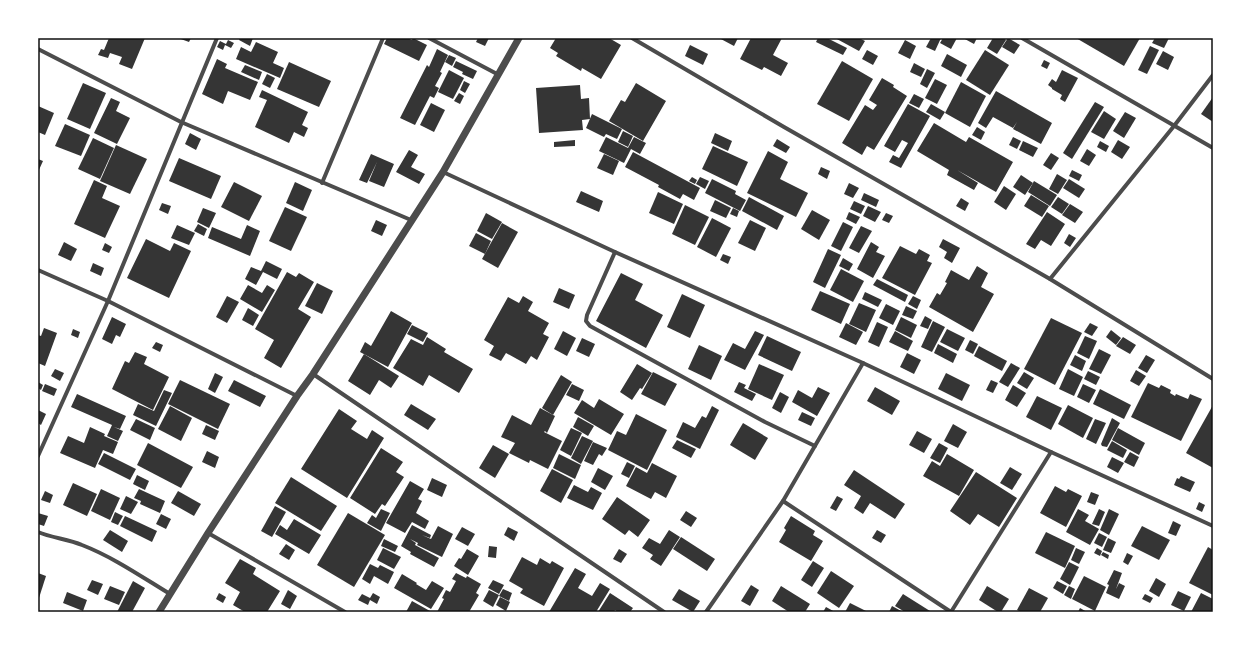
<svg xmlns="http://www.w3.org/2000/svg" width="1251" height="650" viewBox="0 0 1251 650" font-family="Karla,sans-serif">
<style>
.building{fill:#353535}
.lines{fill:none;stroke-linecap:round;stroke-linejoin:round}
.minor{stroke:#4c4c4c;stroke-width:4}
.tertiary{stroke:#4c4c4c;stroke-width:7}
.neatline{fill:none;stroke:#111;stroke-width:1.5}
</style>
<rect width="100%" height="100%" fill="#fff"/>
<g class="building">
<polygon points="109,38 145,38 132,69 119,64 122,57 110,53 108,58 98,55 101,49 104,50"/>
<polygon points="178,38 191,38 189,42"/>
<polygon points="240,38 253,38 250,46 239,40"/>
<polygon points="387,38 407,38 412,40 413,38 427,45 419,61 384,44"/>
<polygon points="478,38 489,38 485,46 476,42"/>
<polygon points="556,38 609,38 621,45 601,79 582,68 581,71 556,56 558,53 550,48"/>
<polygon points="719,38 738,38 734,46"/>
<polygon points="751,38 782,38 773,55 788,63 781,76 764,67 762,70 740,59"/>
<polygon points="818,38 827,38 847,48 843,55 816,42"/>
<polygon points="835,38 859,38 865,41 859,51"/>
<polygon points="931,38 941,38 935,51 926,47"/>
<polygon points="943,38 957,38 951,49 940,43"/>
<polygon points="963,38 977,38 974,44"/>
<polygon points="993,38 1003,38 1006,40 997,54 987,48"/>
<polygon points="1008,38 1020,45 1014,54 1002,47"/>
<polygon points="1076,38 1140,38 1124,66"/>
<polygon points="1155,38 1169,38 1164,48 1152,43"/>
<polygon points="228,40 234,43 231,48 225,45 223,50 217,47 220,41 226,44"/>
<polygon points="905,40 916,46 910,59 898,53"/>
<polygon points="256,42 278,52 273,63 284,68 280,78 236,59 241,47 251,52"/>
<polygon points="690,45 708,54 703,65 685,56"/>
<polygon points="1150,46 1159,50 1147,74 1138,70"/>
<polygon points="437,49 448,55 440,72 435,69 442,73 435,86 439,88 434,98 430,96 415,125 400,118 427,65 429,67"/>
<polygon points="867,50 878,56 873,65 862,59"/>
<polygon points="985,50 1009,65 990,95 966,80"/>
<polygon points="1163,51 1174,57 1168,70 1156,64"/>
<polygon points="947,54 967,65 961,77 941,66"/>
<polygon points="449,55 456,58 452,66 445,62"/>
<polygon points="217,59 227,64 225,68 258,82 250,100 228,91 223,104 202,94"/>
<polygon points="1044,60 1050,63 1047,69 1041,66"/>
<polygon points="456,61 477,71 473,79 462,74 463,72 453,67"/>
<polygon points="842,61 873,79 849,121 817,104"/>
<polygon points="289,62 331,81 319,107 277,89"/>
<polygon points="914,63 925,69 921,77 910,72"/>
<polygon points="245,65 262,72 259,80 241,72"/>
<polygon points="927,69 935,73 927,88 920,84"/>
<polygon points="449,70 464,78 453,99 438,92"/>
<polygon points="1062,70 1078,78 1065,102 1060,99 1062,95 1052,89 1052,88 1048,85 1052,79 1056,82"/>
<polygon points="267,74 275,78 270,88 262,84"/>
<polygon points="882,78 894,85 893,87 907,96 874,150 867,146 862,155 842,143 865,105 873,110 877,105 869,100"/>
<polygon points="935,79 947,85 937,104 925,98"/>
<polygon points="464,81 470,84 465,93 460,90"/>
<polygon points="961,82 986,96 970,127 945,113"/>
<polygon points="83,83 106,93 90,129 67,119"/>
<polygon points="636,83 666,101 643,141 609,121 621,100 625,102"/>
<polygon points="580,85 581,99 589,98 590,119 582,120 583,130 539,133 536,88"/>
<polygon points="262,90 308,112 302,125 308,128 304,137 294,132 289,143 255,127 267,100 259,97"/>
<polygon points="996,91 1052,123 1041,144 1013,129 1017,122 1013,128 993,117 986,128 978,123"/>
<polygon points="459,93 464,96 460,104 454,101"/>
<polygon points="914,94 924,99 919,108 909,103"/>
<polygon points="1213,97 1213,122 1201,114"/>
<polygon points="111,98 120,102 116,111 130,118 117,144 94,133"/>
<polygon points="1095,102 1104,107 1072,159 1063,153"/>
<polygon points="431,103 445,110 434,132 420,125"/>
<polygon points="908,104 930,116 901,168 889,162 893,155 899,158 908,143 902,140 895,152 884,146"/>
<polygon points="931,104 945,112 940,120 926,112"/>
<polygon points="38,106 54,113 45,135 38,132"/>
<polygon points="1104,111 1116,119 1104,139 1091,132"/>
<polygon points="1125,112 1136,118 1124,138 1113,131"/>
<polygon points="592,114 622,129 617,139 606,134 604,137 586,128"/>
<polygon points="934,123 966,142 969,137 1013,162 996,192 957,170 978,183 974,190 947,175 949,170 917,151"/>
<polygon points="65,124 90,135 81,156 55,146"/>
<polygon points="977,127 985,132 981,140 972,135"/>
<polygon points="623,131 633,136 628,147 618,142"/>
<polygon points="190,133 201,139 196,150 185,144"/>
<polygon points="715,133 732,141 728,151 711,143"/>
<polygon points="606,137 628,148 634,137 646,143 640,154 631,149 624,163 599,151"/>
<polygon points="1013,137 1021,141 1017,149 1009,145"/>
<polygon points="93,138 114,148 100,179 78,169"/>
<polygon points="777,139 790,147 786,153 773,146"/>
<polygon points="575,140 575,146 554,147 554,142"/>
<polygon points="1118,140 1130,147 1122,159 1111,152"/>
<polygon points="1023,141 1038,148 1033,157 1019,150"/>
<polygon points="1100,141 1109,146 1106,152 1097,147"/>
<polygon points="116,145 147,159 130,194 100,181"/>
<polygon points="713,146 748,162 737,186 702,169"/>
<polygon points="1087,149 1096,155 1089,166 1080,161"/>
<polygon points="409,150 418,155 411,167 425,174 419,184 396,172"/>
<polygon points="768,151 788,162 780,179 808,193 796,217 747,193"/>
<polygon points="633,152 700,188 694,200 683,194 680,199 658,187 659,185 625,167"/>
<polygon points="1051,153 1059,158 1051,170 1043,165"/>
<polygon points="371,154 394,164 384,187 369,181 377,162 367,183 359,180"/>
<polygon points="604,154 619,161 613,175 597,168"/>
<polygon points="179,158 221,176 211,199 169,181"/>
<polygon points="38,159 43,161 38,172"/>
<polygon points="821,167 830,171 827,179 818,174"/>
<polygon points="1072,170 1082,175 1079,181 1069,176"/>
<polygon points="1057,174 1067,180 1058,194 1049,189"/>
<polygon points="1021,175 1033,183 1025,195 1013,187"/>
<polygon points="692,177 697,180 695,184 689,181"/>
<polygon points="700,177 709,181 705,189 696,184"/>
<polygon points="712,179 736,191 735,194 746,200 740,211 705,193"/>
<polygon points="1069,179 1085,189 1079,198 1063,188"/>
<polygon points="94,180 107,186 102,198 120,206 105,238 74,224"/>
<polygon points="1034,181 1057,195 1050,206 1028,192"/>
<polygon points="234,182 262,196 249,221 221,207"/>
<polygon points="295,182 312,190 303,211 286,203"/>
<polygon points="849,183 859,188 853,198 844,194"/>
<polygon points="1004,186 1016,194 1006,210 994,202"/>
<polygon points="581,191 603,201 599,212 576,202"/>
<polygon points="658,192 683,204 674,224 649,213"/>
<polygon points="864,193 879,200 876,207 861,200"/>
<polygon points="1031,195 1049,206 1042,217 1024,206"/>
<polygon points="749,197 784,216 777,230 742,211"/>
<polygon points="1058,197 1069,204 1062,214 1051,207"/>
<polygon points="961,198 969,203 965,211 956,206"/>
<polygon points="715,200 731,208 726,218 710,211"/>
<polygon points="854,201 865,206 861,214 850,209"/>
<polygon points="162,203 171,206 168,214 159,210"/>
<polygon points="1070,204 1083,212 1075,223 1062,215"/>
<polygon points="685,205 709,217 695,245 672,234"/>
<polygon points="868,206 881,212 875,222 863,216"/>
<polygon points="285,207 307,217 291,251 269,241"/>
<polygon points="203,208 216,213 209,228 197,222"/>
<polygon points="733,208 739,211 737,217 730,214"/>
<polygon points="812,210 830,220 819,240 801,229"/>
<polygon points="849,212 860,217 856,224 846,219"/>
<polygon points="1047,212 1065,224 1051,246 1041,240 1035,249 1026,244"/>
<polygon points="486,213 502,222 492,239 477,231"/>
<polygon points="886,213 893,216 889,223 882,220"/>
<polygon points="712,218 731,228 716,257 697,247"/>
<polygon points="376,220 387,225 382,236 371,231"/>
<polygon points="750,220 766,228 755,251 738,243"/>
<polygon points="843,222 853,227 841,251 831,246"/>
<polygon points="502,223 518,232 498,268 482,259"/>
<polygon points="198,224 207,229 204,236 194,231"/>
<polygon points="177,225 195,233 189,245 171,238"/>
<polygon points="247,225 260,231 250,256 208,238 212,227 241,239"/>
<polygon points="861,226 872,231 859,253 849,248"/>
<polygon points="476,233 491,241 485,254 469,246"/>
<polygon points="1069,234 1076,238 1070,247 1064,243"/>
<polygon points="146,239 170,251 174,243 191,251 169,298 127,278"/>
<polygon points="943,239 960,248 952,263 944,258 947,252 939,247"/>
<polygon points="64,242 77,249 71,261 58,255"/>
<polygon points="871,242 879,247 876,252 885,256 873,278 857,269"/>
<polygon points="105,243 112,247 109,253 102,250"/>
<polygon points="900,246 916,254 919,249 930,255 927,261 932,263 915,295 882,278"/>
<polygon points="828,249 841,255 825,288 813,282"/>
<polygon points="723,254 731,257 728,264 720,260"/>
<polygon points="843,258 853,264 849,271 839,266"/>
<polygon points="266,261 282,269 277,279 263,272 256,285 245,279 251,267 261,271"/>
<polygon points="93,263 104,268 101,276 90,271"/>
<polygon points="977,266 988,273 981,287 994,294 973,332 929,307 937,293 940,295 947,283 945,282 951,270 969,280"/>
<polygon points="841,269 864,281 853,302 830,290"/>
<polygon points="287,272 296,277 299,273 314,282 298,309 311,317 281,368 264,358 274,340 255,329"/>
<polygon points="621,273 643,284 635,300 663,315 646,348 596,321"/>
<polygon points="877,279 908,295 905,302 873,285"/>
<polygon points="317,283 333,291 322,314 305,306"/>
<polygon points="248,285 262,293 267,285 275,290 262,312 240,299"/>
<polygon points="559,288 575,295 569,309 553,302"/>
<polygon points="820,291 850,304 841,324 811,310"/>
<polygon points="865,292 882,300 878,307 862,299"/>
<polygon points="682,294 705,305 690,338 667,327"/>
<polygon points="227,296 239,302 227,323 216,317"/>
<polygon points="523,296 533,302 528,311 549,323 543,334 549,337 537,360 531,356 526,364 506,353 501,361 489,355 494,346 484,340 508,297 519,303"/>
<polygon points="913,296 921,300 917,309 908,304"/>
<polygon points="859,303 876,310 866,332 849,324"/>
<polygon points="886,304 900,311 893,325 879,318"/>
<polygon points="906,306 917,311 913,319 902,315"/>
<polygon points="248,308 259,315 253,326 242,320"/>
<polygon points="391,311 412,323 388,367 360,352 365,342 371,346"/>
<polygon points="925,316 932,320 928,329 920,326"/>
<polygon points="112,317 126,324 120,337 116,335 112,344 102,339"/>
<polygon points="901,317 917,325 911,338 895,330"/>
<polygon points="1051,318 1082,333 1055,385 1024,369"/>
<polygon points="933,321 945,327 932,352 921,347"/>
<polygon points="877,322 888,327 879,347 868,342"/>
<polygon points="846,323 863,332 856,345 839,337"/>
<polygon points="1090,323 1098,327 1092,336 1084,332"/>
<polygon points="412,325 428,333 423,342 407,334"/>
<polygon points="44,328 57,333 45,366 38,363 38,335 41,336"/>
<polygon points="73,329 80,332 78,338 71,335"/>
<polygon points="947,329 965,338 958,351 940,342"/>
<polygon points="1111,330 1121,338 1116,345 1106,337"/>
<polygon points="563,331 576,338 567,356 554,349"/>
<polygon points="755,331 764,335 745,370 724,360 733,343 745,349"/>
<polygon points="895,331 913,341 908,351 889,342"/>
<polygon points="767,336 801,352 792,371 758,355"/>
<polygon points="1085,336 1097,341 1089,359 1077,353"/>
<polygon points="427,337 446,349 444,352 473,369 459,393 429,375 423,386 393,368 411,339 423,345"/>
<polygon points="1123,337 1136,345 1130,354 1116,346"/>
<polygon points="582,338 595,344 589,357 576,351"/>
<polygon points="970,340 978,344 973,354 965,350"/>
<polygon points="156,342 163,345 160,352 152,348"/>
<polygon points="938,344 957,354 953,363 934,353"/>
<polygon points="699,345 722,356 711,380 688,369"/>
<polygon points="979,346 1007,361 1002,371 974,356"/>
<polygon points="1099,349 1111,355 1101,374 1089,369"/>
<polygon points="135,352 147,357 144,364 169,377 153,410 112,389 125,361 129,363"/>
<polygon points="907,353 921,360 914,374 900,367"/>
<polygon points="364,354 399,376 391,388 379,380 370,395 348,381"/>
<polygon points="1075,355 1086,361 1082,371 1070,365"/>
<polygon points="1146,355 1155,360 1147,373 1138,368"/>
<polygon points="1011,363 1020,368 1008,387 999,382"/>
<polygon points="637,364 652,373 642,389 640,388 632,400 620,392"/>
<polygon points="759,364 784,375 772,400 748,389"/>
<polygon points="55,369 64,373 60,381 51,376"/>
<polygon points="1068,369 1083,377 1074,396 1059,389"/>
<polygon points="1136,370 1146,376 1139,386 1130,381"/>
<polygon points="1088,371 1100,377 1096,385 1084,379"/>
<polygon points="653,372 677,384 665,406 641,394"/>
<polygon points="1024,372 1034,378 1027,389 1017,383"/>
<polygon points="215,373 223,377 215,393 208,389"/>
<polygon points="946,373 970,385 962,401 938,389"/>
<polygon points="561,375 572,382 553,415 542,408"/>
<polygon points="180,380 230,404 218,429 168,404"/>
<polygon points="234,380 266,396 260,407 228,391"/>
<polygon points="991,380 998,383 993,393 986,390"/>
<polygon points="38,382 43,385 41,390 38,388"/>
<polygon points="739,382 746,385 744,388 756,394 752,401 734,392"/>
<polygon points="1148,383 1159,388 1161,385 1171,390 1170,393 1175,396 1176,394 1188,399 1190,394 1202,399 1181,441 1131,417"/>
<polygon points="45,384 57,389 54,396 42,391"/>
<polygon points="572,384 584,390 579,401 566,395"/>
<polygon points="1083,384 1096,390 1089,403 1077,397"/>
<polygon points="1013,385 1026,393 1017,407 1005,400"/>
<polygon points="818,387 830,393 817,416 792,402 798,390 812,398"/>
<polygon points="875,387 900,401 892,415 867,401"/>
<polygon points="1100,389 1131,405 1124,419 1093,404"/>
<polygon points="164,390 172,393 156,426 133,415 138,404 154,411"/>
<polygon points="780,392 789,397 781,413 772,408"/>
<polygon points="77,394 126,416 120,429 114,427 123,431 118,441 107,436 112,425 71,407"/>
<polygon points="1037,396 1062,408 1051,430 1026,417"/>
<polygon points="599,399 624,414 611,435 574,413 582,400 594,408"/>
<polygon points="411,404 436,419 428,430 404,415"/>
<polygon points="1068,405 1093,418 1083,438 1058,424"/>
<polygon points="1213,405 1213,468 1186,453"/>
<polygon points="170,406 192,418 181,441 158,429"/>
<polygon points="712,406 719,410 700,449 676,437 683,422 695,428 702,416 706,418"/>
<polygon points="540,408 555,416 547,433 545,431 544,432 562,441 548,469 530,460 529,463 509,453 515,443 501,437 512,415 531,425"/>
<polygon points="339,409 357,421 351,429 367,439 372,430 384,438 347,498 301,469"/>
<polygon points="38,410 46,414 41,425 38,423"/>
<polygon points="802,412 815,418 811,426 798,420"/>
<polygon points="636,414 667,430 647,470 608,450 617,431 626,435"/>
<polygon points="578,417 594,426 588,436 573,427"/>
<polygon points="1112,418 1120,423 1107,447 1102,446 1101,444"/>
<polygon points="136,419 155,428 150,440 130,430"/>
<polygon points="1095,419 1106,423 1096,444 1086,439"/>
<polygon points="743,423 768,438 755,460 730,445"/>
<polygon points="953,424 967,432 958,448 944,441"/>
<polygon points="206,425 219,431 215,440 202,434"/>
<polygon points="90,427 105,434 104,436 118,442 113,454 103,450 95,468 60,453 68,436 84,443"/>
<polygon points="571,428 582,433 571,456 560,450"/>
<polygon points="1118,428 1145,443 1139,455 1112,440"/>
<polygon points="917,431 932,439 924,453 909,445"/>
<polygon points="582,436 593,441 581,464 571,458"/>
<polygon points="677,440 696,449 691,458 672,448"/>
<polygon points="1112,441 1127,450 1123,458 1107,450"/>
<polygon points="593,442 607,448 602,456 599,454 593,465 584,461"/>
<polygon points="148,443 193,467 181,488 137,465"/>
<polygon points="939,443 948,448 940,463 930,458"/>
<polygon points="493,445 509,454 495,478 479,468"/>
<polygon points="381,448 403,462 396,472 404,477 385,506 382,504 375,514 350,498"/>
<polygon points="207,451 219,457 215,468 202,462"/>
<polygon points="1130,452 1139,457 1134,467 1124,462"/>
<polygon points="104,453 136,469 130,480 98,464"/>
<polygon points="559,454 581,465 575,479 553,468"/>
<polygon points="947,454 974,470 959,496 923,476 932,461 940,466"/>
<polygon points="1112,457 1124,463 1118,473 1107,467"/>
<polygon points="627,462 635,466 629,478 621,474"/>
<polygon points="652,463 677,476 666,498 655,492 651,499 626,486 636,467 647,473"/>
<polygon points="1010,467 1022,474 1012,490 1000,483"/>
<polygon points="598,468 613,476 605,490 591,482"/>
<polygon points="552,469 573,480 561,503 540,491"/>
<polygon points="854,470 905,504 895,519 870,503 863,514 854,508 861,496 844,485"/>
<polygon points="976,472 1017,498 999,527 978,514 970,525 950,511"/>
<polygon points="137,475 149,481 145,490 133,484"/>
<polygon points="1181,476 1195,482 1190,492 1174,485 1177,478 1179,479"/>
<polygon points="291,477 337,506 321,531 275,503"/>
<polygon points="432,478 447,485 442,497 427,490"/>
<polygon points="410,481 424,489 418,499 422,501 416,513 429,521 425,529 412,522 405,533 386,523"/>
<polygon points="73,483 97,494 87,516 63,505"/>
<polygon points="574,485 588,492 591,487 602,493 593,510 567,498"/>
<polygon points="1055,486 1066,492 1068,489 1082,496 1066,527 1040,513"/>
<polygon points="101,489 120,498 110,520 91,511"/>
<polygon points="139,489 165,501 160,513 140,504 141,501 134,498"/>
<polygon points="45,491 53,495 50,503 41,500"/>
<polygon points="178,491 201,504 194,516 171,503"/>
<polygon points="1091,492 1099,495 1095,505 1087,502"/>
<polygon points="126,496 138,502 131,514 120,509"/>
<polygon points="837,496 843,499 836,511 830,508"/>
<polygon points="617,497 650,520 638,537 629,530 625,535 602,519"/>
<polygon points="1199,502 1205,505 1202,512 1196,509"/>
<polygon points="275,506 286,512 272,537 261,531"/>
<polygon points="381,509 390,513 381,531 367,523 372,515 376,518"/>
<polygon points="1078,509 1089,515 1085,521 1099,529 1090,545 1066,532"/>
<polygon points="1099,509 1105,512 1099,526 1092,524"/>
<polygon points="1109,509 1119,514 1109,535 1100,530"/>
<polygon points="686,511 697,518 691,527 680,520"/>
<polygon points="115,512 123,516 118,525 111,522"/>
<polygon points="38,513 48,516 44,526 38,524"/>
<polygon points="348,513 385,535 354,587 317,565"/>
<polygon points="161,514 171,519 166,529 156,524"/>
<polygon points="125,516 157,531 152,542 120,526"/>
<polygon points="791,516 815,531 813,535 823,541 811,561 779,542 786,530 784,528"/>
<polygon points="294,519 321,535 309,554 275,534 280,525 287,530"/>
<polygon points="1173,521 1181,525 1176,536 1168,533"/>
<polygon points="412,525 431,535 430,538 422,535 431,539 438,526 453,534 442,557 417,545 418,543 410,539 416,543 415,545 439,558 434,567 410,554 411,552 401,546"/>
<polygon points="1142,526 1170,540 1159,560 1131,546"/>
<polygon points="462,527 475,534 468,546 455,539"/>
<polygon points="508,527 518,532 514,541 504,535"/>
<polygon points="110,530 128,541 122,552 103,540"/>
<polygon points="669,530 680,537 661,566 650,559 653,555 642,548 649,538 660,544"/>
<polygon points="877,530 886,535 881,543 872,538"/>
<polygon points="1046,532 1075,546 1065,568 1035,553"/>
<polygon points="1099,533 1107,537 1102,547 1094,543"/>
<polygon points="681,537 715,559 707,571 673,549"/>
<polygon points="1108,538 1116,542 1111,553 1103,550"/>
<polygon points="384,539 398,546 395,552 381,546"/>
<polygon points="286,544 295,550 289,560 279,554"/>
<polygon points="489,546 497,547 496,558 488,557"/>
<polygon points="1208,547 1213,550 1213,595 1189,583"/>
<polygon points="383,548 401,557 394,569 377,560"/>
<polygon points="1076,548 1085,552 1079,564 1071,560"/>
<polygon points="1097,548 1102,551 1100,556 1094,553"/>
<polygon points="467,549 479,556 468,575 454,566 459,558 461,559"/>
<polygon points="619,549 627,554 621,563 613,559"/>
<polygon points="1103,552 1109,555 1108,559 1101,555"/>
<polygon points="1127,553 1133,556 1128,565 1123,562"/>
<polygon points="522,557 537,565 540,558 550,564 552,561 564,568 544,606 520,593 523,589 509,581"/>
<polygon points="240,559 256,568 253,574 280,591 267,612 245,612 233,605 240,592 225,583"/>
<polygon points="813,561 824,568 812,587 801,580"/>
<polygon points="1069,562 1079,567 1070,585 1060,579"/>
<polygon points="370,564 378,568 380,565 394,572 388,584 374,576 370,584 362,579"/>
<polygon points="575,568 586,574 578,588 592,596 600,583 610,589 596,612 549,612"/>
<polygon points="1114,570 1122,573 1116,589 1119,583 1125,586 1119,599 1106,593 1109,585 1107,584"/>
<polygon points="831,571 854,586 839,608 817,593"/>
<polygon points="38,573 46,576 38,601"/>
<polygon points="456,573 466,578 467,576 481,584 476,593 479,595 469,612 437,612 444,599 442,598 446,590 450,592 456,581 452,579"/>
<polygon points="402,574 417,583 416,584 426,590 432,581 444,588 431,609 394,588"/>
<polygon points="1084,576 1106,587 1095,611 1072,599"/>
<polygon points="1156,578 1166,584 1159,597 1149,591"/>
<polygon points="92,580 103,584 98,595 87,590"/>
<polygon points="493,580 504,585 499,594 488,588"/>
<polygon points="133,581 145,588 132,612 117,612"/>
<polygon points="1057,581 1067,586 1063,594 1053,588"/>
<polygon points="751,585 759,590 750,606 741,601"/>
<polygon points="110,586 125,592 119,605 104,599"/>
<polygon points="781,586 810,604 805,612 789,612 772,601"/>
<polygon points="987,586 1009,599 1001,612 998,612 979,600"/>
<polygon points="1069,586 1075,589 1071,599 1064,595"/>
<polygon points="1029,588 1048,598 1040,612 1021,612 1017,610"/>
<polygon points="503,589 512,593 509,601 499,596"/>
<polygon points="679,589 700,601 693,612 672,600"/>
<polygon points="288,590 297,596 290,609 281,604"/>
<polygon points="489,590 499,595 493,607 483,601"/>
<polygon points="1178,591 1191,597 1184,611 1171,605"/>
<polygon points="67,592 87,600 83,611 63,603"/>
<polygon points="219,593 226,597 223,603 216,599"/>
<polygon points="373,593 380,597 377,604 370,600 368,605 358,600 362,594 370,598"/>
<polygon points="610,593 633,608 630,612 618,612 615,610 614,612 598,612"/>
<polygon points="1201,593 1213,599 1212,607 1213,612 1191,612"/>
<polygon points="903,594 930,611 929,612 905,612 895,606"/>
<polygon points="1145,594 1153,598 1150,603 1142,599"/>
<polygon points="500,597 510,602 506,611 496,605"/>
<polygon points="412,601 430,611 430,612 406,612"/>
<polygon points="850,603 868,612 845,612"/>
<polygon points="892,606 903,612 889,612"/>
<polygon points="826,607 835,612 823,612"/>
<polygon points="1080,608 1087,612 1078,612"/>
</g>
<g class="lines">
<g class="minor">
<polyline points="429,38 499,75"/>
<polyline points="632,38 784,127 1050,279 1213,379"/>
<polyline points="1022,38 1213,148"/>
<polyline points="38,49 181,122 411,220"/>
<polyline points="443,172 615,252 863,363 1051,452 1213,526"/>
<polyline points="322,183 383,38"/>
<polyline points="615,252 587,315 586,321 590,326 765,422 815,446"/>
<polyline points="38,270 108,301 297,396"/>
<polyline points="1050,279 1174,126 1213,75"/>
<polyline points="313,374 664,612"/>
<polyline points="38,456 108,301 217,38"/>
<polyline points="783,501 951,612 1051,452"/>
<path d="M 38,532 C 52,538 68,539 82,545 C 113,557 142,577 170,594"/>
<polyline points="208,533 345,612"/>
<polyline points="706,612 783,501 863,363"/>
</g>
<polyline class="tertiary" points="159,612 208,533 297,396 313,374 443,172 519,38"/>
</g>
<rect width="1251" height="650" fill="none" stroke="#ffffff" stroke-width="78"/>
<rect x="39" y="39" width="1173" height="572" class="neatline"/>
</svg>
